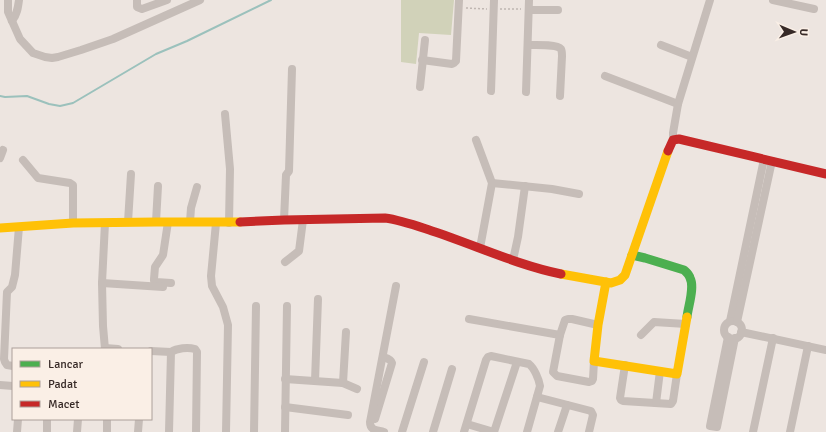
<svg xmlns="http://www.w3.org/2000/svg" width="826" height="432" viewBox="0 0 826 432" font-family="Signika,sans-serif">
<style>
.green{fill:#d1d2b9}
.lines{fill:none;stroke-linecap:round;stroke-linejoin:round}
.stream{stroke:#9bc1bc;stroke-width:2}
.path{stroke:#bfb6b1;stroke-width:1.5;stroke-dasharray:2 2;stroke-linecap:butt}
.street{stroke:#c6bdb8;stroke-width:8}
.fast{stroke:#4caf50;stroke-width:9}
.slow{stroke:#ffc107;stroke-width:9}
.jam{stroke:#c62828;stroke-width:9}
</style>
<rect width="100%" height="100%" fill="#ede5e0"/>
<polygon class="green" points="401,0 454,0 451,35 419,33 416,64 401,62"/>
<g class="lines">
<polyline class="stream" points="0,96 5,97 27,96 49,104 60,106 73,103 156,54 187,41 271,0"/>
<g class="path">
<polyline points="466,8 487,9"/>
<polyline points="500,9 521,9"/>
</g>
<g class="street">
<polyline points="8,0 8,12 20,39 33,53 45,57 52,58 58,57 81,50 113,39 200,0"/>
<polyline points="137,0 137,7 142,9 167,0"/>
<polyline points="773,0 814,9"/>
<polyline points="529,10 558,10"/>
<path d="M 12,21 C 17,15 18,8 19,0"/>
<path d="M 528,45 C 535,45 557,44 561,49 C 562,51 562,54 562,56 L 560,96"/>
<polyline points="661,45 692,57"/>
<polyline points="422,60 452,64 454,63 456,61 459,0"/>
<polyline points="605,76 678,104"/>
<polyline points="420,87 425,40"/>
<polyline points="491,91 494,0"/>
<polyline points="526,92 529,0"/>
<polyline points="225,114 230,169 229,223"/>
<polyline points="476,140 492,183 480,248"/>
<polyline points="673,140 673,133 678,104 710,0"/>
<polyline points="0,158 3,150"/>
<polyline points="23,160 38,178 70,183 73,185 73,223"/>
<polyline points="492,183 552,189 579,194"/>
<polyline points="284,220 286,175 289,171 292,69"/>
<polyline points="128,222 131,174"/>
<polyline points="156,222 158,186"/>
<polyline points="168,222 163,255 155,267 154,279 154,281 156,282 171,283"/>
<polyline points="190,222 191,208 197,187"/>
<polyline points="216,223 211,276 212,286 223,307 228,325 226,432"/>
<polyline points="513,260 518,237 525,186"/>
<polyline points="285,262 299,251 303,220"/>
<polyline points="102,283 163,287"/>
<polyline points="469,319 560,335"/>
<polyline points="730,321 764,159"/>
<circle cx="733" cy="330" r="9"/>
<polyline points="737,322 772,161"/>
<polyline points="741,332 826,350"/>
<polyline points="641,335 654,322 686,324"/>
<polyline points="728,337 710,426 717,427 735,338"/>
<polyline points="105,348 118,349"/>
<polyline points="105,349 103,326 102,283 105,223"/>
<polyline points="151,351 171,352"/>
<polyline points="594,361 593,379 592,381 589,382 557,376 553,372 560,335 565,320 568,319 572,319 598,325"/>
<polyline points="625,365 620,398 621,400 623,401 671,404 673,401 677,374"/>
<polyline points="13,366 7,365 5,362 4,359 7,292 12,287 15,275 19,227"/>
<polyline points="285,379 343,383 357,389"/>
<polyline points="315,381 318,299"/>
<polyline points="343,383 346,332"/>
<polyline points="0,385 13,386"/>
<polyline points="537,397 591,411 593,415 589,432"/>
<polyline points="656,403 660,371"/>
<polyline points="285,407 348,415"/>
<path d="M 375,419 L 392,363 C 391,359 386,358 383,357"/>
<polyline points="467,424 494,432"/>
<polyline points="17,432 18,419"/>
<polyline points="47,432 47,419"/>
<polyline points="77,432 78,419"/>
<polyline points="107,432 107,419"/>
<polyline points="138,432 139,419"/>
<path d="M 169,432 L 171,352 C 177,348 188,347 195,349 L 197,352 L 196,432"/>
<polyline points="254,432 256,306"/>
<polyline points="285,432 287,306"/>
<path d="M 384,432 C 377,430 370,431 370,422 L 396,286"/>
<polyline points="402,432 424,362"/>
<polyline points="433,432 452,369"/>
<path d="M 464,432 L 486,360 L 488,357 L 491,356 L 529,364 C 534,368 539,379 540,386 L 527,432"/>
<polyline points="494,432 517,362"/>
<polyline points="558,432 567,405"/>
<polyline points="753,432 773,338"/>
<polyline points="790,432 808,346"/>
</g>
<path class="fast" d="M 632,255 L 645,258 L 684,270 C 686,272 689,274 690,278 C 695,287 688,307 687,317"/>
<g class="slow">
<polyline points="0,228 73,223 156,222 240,222"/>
<polyline points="561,274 611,283 620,280 625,275 668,151"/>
<polyline points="606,282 598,325 594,361 677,374 687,317"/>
</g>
<g class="jam">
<polyline points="668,151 673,140 679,139 826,174"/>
<path d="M 240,222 L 284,220 L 385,218 C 401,220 417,226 432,231 C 475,245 517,265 561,274"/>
</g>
</g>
<rect x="12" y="348" width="140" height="72" fill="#faefe6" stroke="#aca09a"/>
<rect x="20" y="361" width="20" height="6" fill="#4caf50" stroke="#aca09a"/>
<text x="48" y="368" font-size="12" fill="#372a27">Lancar</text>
<rect x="20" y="381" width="20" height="6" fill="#ffc107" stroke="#aca09a"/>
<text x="48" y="388" font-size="12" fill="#372a27">Padat</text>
<rect x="20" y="401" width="20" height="6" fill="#c62828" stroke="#aca09a"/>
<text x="48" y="408" font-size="12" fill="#372a27">Macet</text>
<g transform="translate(794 32) rotate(92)" stroke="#faefe6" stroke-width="3" paint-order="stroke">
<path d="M0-3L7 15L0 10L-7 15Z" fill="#372a27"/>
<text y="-6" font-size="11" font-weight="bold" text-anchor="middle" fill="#372a27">U</text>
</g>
</svg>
